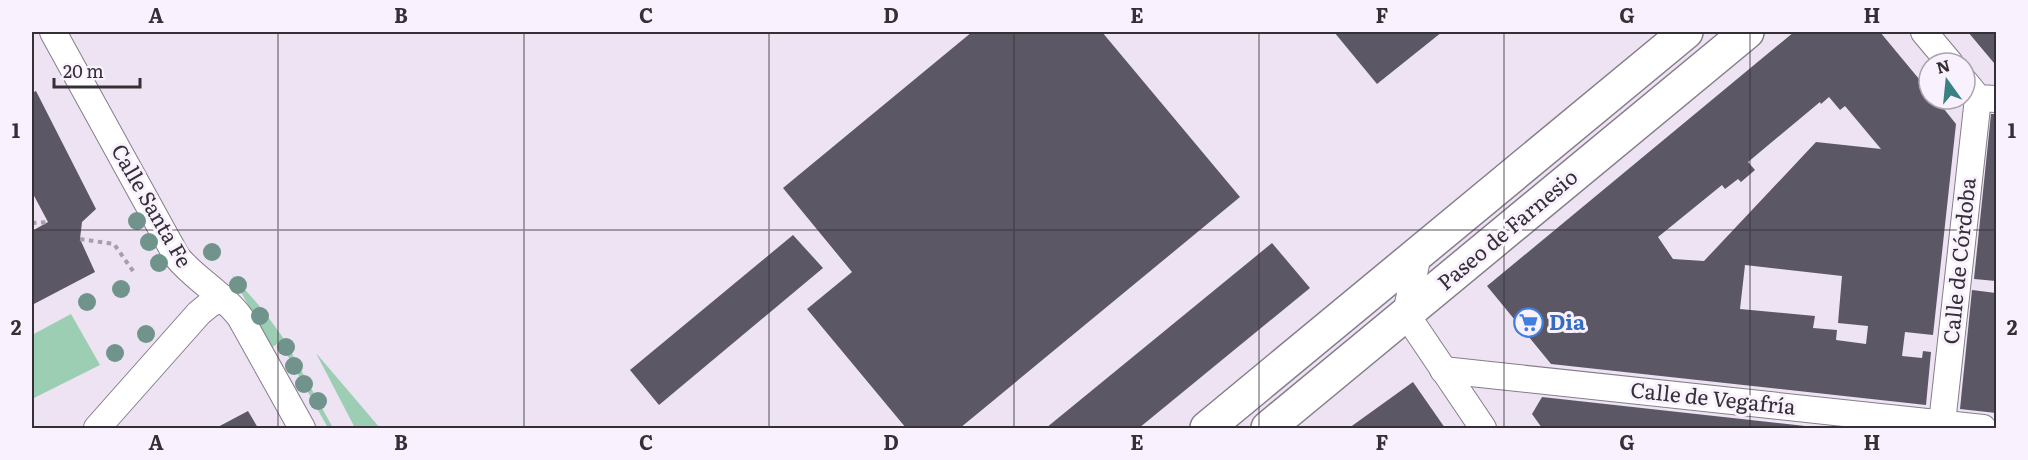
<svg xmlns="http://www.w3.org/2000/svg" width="2028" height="460" viewBox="0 0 2028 460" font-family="Literata,serif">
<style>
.green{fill:#9bceb3}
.building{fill:#5c5765;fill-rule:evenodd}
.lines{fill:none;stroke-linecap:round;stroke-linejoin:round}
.minor-casing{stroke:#867d8b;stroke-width:28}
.secondary-casing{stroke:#867d8b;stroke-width:36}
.path{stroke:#a69eaa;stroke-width:4;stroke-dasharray:4.5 4.5;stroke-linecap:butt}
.minor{stroke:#fff;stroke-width:26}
.secondary{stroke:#fff;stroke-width:33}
.tree{fill:#70948c}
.grid{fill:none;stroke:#343036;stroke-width:1.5;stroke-opacity:0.55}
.labels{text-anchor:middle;stroke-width:6;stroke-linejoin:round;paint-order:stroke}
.street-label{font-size:21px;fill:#343036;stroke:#f9f1fe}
.shop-label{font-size:21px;font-weight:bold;fill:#366cbe;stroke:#f9f1fe;text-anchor:start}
.neatline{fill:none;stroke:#343036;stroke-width:2}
.grid-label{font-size:20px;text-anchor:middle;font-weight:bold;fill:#343036}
</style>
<rect width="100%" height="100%" fill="#ede3f2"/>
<g class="green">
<polygon points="232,275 263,310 284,339 333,428 328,428 280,342 271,348"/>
<polygon points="71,314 100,365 32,399 32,335"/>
<polygon points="316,353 380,428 355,428"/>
</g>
<g class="building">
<polygon points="972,32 1102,32 1240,197 960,428 906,428 807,309 852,272 783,188"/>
<polygon points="1334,32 1442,32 1377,84"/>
<path d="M 1794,32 L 1880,32 L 1929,91 L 1929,99 L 1936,99 L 1956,124 L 1933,335 L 1905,332 L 1902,356 L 1922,358 L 1923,351 L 1931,352 L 1926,405 L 1551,364 L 1487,286 ZM 1829,97 L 1840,110 L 1845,106 L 1881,149 L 1816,142 L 1704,261 L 1673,259 L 1658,237 L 1722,185 L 1725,189 L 1738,179 L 1741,182 L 1755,170 L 1748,162 L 1820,102 L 1821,104 ZM 1745,265 L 1842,276 L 1838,323 L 1868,326 L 1866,344 L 1836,340 L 1837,330 L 1813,328 L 1815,316 L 1740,309 Z"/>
<polygon points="1968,32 1996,32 1996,63 1994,63"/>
<polygon points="36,91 96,209 82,222 80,239 95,272 32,305 32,231 48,222 32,192 32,93"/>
<polygon points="1991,114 1996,114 1996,281 1974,279"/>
<polygon points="793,235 823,268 659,405 630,370"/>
<polygon points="1272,243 1310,288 1139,428 1046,428"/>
<polygon points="1972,290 1996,293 1996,413 1960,409"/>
<polygon points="1413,382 1445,428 1349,428"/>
<polygon points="1542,397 1814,427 1814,428 1542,428 1532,414"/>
<polygon points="248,411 258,428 216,428"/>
</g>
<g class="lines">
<defs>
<g id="minor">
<path d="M 53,32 L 177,257 C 196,280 222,293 240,317 L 302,428"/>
<polyline points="1924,32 1950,63"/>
<polyline points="1965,82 1978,98 1996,99"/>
<polyline points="1418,254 1406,314 1483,428"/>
<polyline points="1443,370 1983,428"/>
<polyline points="1942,423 1978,98"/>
<polyline points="97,428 199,313 210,304 223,298"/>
</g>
<g id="secondary">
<polyline points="1207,428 1686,32"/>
<polyline points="1268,428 1747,32"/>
</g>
</defs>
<use href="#minor" class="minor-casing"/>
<use href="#secondary" class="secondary-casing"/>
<g class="path">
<polyline points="32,223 48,222"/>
<polyline points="80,239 114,244 133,271"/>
</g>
<use href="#minor" class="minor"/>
<use href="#secondary" class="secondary"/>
</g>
<g class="tree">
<circle cx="137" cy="221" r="9"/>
<circle cx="149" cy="242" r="9"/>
<circle cx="212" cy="252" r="9"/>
<circle cx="159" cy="263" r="9"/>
<circle cx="238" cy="285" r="9"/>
<circle cx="121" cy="289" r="9"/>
<circle cx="87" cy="302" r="9"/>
<circle cx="260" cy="316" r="9"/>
<circle cx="146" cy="334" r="9"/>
<circle cx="286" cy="347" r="9"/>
<circle cx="115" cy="353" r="9"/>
<circle cx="294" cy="366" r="9"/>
<circle cx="304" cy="384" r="9"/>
<circle cx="318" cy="401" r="9"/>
</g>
<path class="grid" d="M 278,32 L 278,428M 524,32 L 524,428M 769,32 L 769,428M 1014,32 L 1014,428M 1259,32 L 1259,428M 1504,32 L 1504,428M 1750,32 L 1750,428M 32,230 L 1996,230"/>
<defs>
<symbol id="supermarket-ring" viewBox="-11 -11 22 22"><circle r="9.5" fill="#f9f1fe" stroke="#3f7fe0" stroke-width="1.5"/><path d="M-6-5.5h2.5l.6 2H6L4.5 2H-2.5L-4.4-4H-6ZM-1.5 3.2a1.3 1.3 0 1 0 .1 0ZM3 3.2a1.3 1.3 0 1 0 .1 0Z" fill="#3f7fe0"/></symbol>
</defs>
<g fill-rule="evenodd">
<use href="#supermarket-ring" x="1512" y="306" width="33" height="33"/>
</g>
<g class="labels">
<g class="street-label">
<text transform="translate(151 206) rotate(60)" y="7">Calle Santa Fe</text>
<text transform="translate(1508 230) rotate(-40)" y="7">Paseo de Farnesio</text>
<text transform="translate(1960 261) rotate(-84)" y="7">Calle de Córdoba</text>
<text transform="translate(1713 399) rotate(6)" y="7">Calle de Vegafría</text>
</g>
<g class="shop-label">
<text x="1549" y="330">Dia</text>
</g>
</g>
<rect width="2028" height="460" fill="none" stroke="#f9f1fe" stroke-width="66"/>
<g transform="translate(1947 81) rotate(345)"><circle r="28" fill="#f9f1fe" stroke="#aaa4ae" stroke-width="1.5"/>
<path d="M0-4.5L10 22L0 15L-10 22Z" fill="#398283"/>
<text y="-9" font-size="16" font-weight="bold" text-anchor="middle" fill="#343036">N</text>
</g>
<path d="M54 78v9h86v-9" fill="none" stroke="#343036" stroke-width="3"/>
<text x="63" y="78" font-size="18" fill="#343036" stroke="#f9f1fe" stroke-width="4.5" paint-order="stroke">20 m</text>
<rect x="33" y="33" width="1962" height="394" class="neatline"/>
<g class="grid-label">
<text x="156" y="23">A</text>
<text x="401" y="23">B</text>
<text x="646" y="23">C</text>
<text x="891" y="23">D</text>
<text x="1137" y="23">E</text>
<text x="1382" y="23">F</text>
<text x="1627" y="23">G</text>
<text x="1872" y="23">H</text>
<text x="16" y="138">1</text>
<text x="2012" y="138">1</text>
<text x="16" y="335">2</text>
<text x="2012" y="335">2</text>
<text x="156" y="450">A</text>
<text x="401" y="450">B</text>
<text x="646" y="450">C</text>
<text x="891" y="450">D</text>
<text x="1137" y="450">E</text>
<text x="1382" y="450">F</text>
<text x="1627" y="450">G</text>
<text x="1872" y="450">H</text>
</g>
</svg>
